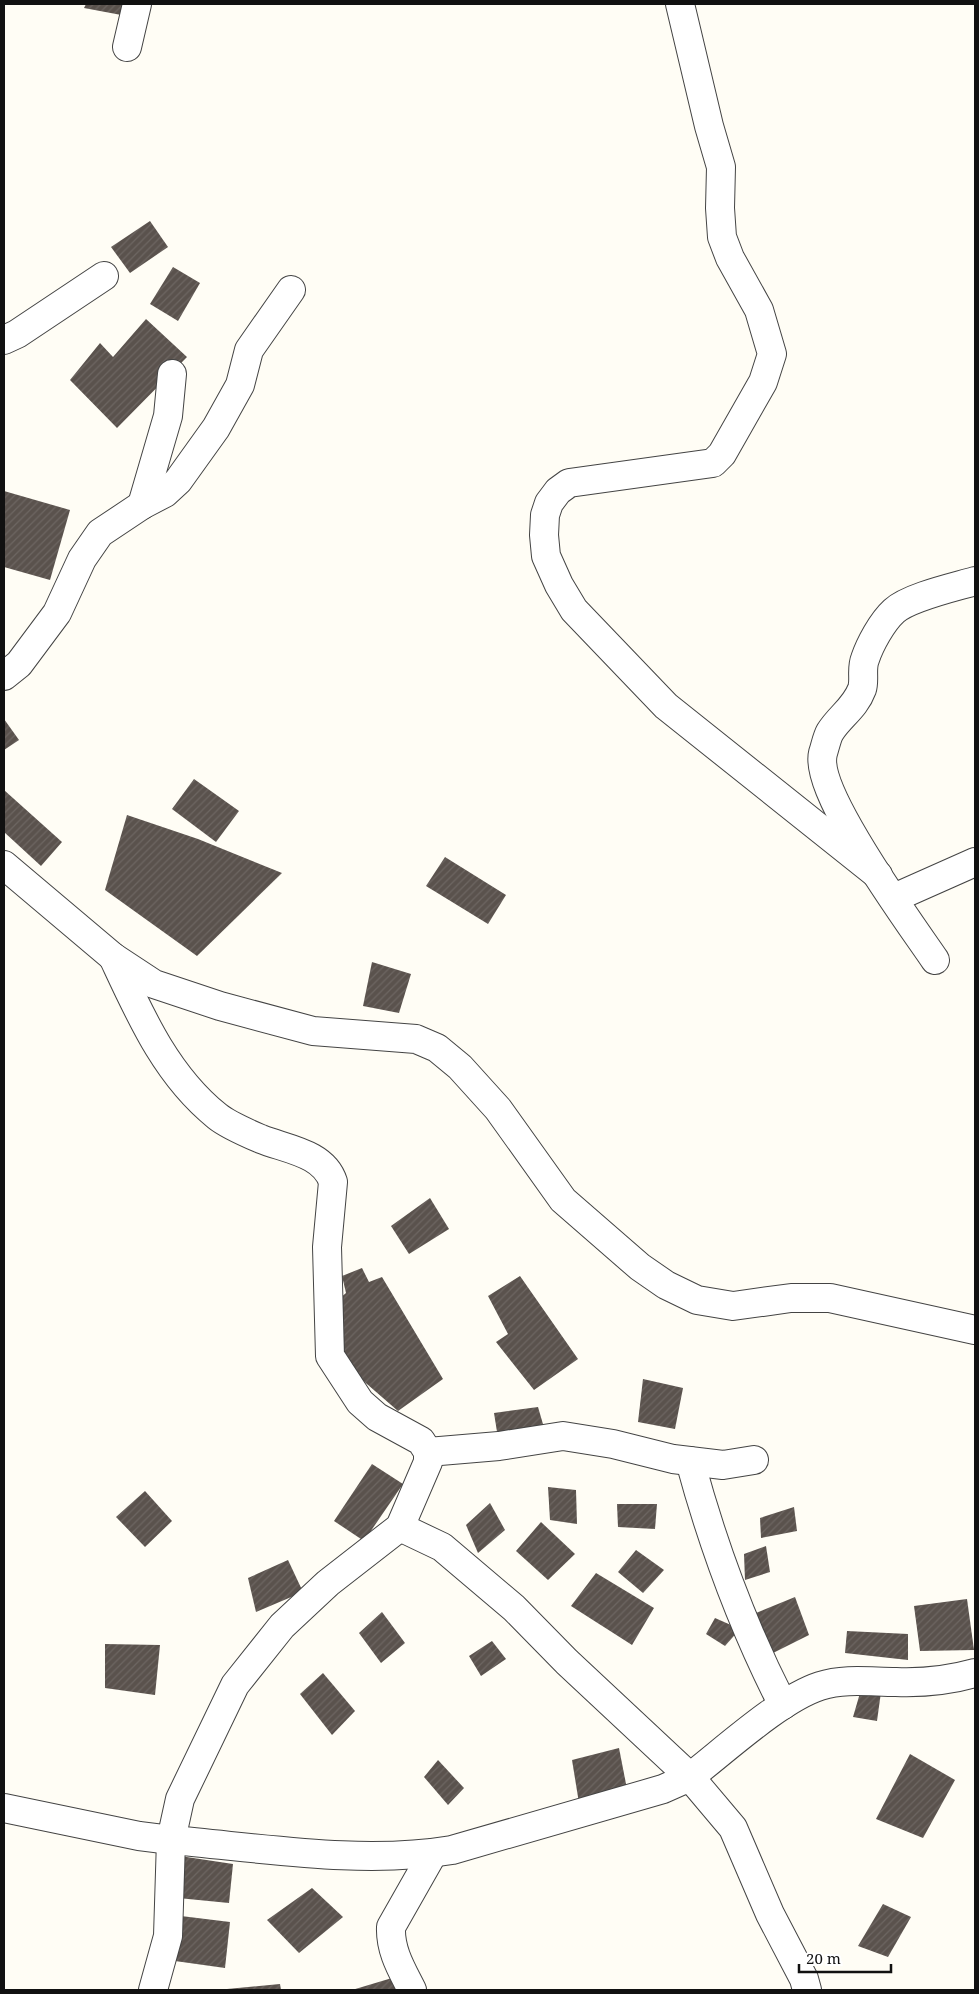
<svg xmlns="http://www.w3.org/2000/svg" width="979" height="1994" viewBox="0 0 979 1994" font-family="'Noto Serif',serif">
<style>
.building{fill:url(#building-hatch)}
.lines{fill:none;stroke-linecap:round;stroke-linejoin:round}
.minor-casing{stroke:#444;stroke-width:30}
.minor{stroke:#fff;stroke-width:28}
</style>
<defs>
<pattern id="building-hatch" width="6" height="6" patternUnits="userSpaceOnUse" patternTransform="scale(1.25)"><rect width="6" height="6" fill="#5a524d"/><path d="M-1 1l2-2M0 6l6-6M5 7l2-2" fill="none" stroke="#6d6662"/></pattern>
</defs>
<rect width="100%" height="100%" fill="#fffdf5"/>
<g class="building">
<polygon points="86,4 135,4 132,17 84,8"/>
<polygon points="150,221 168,247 130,273 111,247"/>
<polygon points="173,267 200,283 178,321 150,304"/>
<polygon points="146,319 187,357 117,428 70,380 100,343 113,357"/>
<polygon points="4,491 70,510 50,580 4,567"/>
<polygon points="4,719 19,740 4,750"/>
<polygon points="194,779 239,811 216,842 172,809"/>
<polygon points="4,790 62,842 41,866 4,832"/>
<polygon points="127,815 198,839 282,873 197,956 105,890"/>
<polygon points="445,857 506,895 488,924 426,886"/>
<polygon points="372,962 411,974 399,1013 363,1006"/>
<polygon points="430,1198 449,1229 409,1254 391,1226"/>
<polygon points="362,1268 369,1282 382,1277 443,1379 398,1411 352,1371 331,1328 343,1317 339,1299 346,1293 342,1276"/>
<polygon points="520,1276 578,1359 534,1390 496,1342 508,1334 488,1296"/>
<polygon points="643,1379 683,1388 675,1429 638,1422"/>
<polygon points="538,1407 545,1431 498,1438 494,1413"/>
<polygon points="372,1464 403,1484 364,1541 334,1521"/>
<polygon points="548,1487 576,1490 577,1524 550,1520"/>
<polygon points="145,1491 172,1521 145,1547 116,1517"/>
<polygon points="490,1503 505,1530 478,1553 466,1525"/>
<polygon points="617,1504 657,1504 655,1529 618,1527"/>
<polygon points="794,1507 797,1531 761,1538 760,1518"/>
<polygon points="541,1522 575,1554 548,1580 516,1551"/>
<polygon points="766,1546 770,1572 745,1580 744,1554"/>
<polygon points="636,1550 664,1570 643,1593 618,1572"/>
<polygon points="288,1560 303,1592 256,1612 248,1578"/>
<polygon points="596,1573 654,1608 632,1645 571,1606"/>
<polygon points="795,1597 809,1635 769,1655 756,1613"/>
<polygon points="967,1599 974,1650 920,1651 914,1606"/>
<polygon points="382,1612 405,1643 381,1663 359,1633"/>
<polygon points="715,1618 740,1629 725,1646 706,1634"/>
<polygon points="847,1631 908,1634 908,1660 845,1653"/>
<polygon points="492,1641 506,1659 481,1676 469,1656"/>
<polygon points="105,1644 160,1645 155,1695 105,1688"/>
<polygon points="323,1673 355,1711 332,1735 300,1694"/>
<polygon points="881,1692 877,1721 853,1717 860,1693"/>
<polygon points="619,1748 627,1789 579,1803 572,1760"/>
<polygon points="910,1754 955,1780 923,1838 876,1819"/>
<polygon points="438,1760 464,1788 448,1805 424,1777"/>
<polygon points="180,1856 233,1864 229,1903 178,1898"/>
<polygon points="312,1888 343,1917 299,1953 267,1920"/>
<polygon points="883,1904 911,1917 888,1957 858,1946"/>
<polygon points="181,1916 230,1922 225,1968 175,1961"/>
<polygon points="392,1978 396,1990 352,1990"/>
<polygon points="280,1984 281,1990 227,1990 227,1989"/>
</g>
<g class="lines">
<defs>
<g id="minor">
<polyline points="680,4 709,126 721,167 720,208 722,237 730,258 759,310 772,354 763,382 722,454 713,463 569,483 558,491 549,503 545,515 544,535 546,556 559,585 574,610 666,706 878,875"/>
<polyline points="127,47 137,4"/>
<polyline points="4,340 17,334 104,276"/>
<polyline points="142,505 168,416 172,374"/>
<polyline points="4,676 19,664 57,613 82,559 100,533 142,505 165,493 178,481 216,428 240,385 249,350 291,290"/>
<polyline points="4,865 113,957 154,984 220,1006 313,1031 416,1039 437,1048 460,1067 498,1109 563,1200 640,1267 666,1285 697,1300 733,1306 791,1298 830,1298 975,1330"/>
<polyline points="894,898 975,862"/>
<path d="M 113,957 C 140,1015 166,1075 217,1116 C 228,1125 247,1133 261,1139 C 286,1149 324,1153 333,1182 L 327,1247 L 330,1356 L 360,1402 L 377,1417 L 421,1441 L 428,1452 L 428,1462 L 400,1527 L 328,1583 L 282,1626 L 235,1685 L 180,1799 L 171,1840 L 168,1936 L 153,1990"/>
<path d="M 935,960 C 910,923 813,792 823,753 C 825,747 827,737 830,732 C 840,716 855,708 862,689 C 865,680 861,669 865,659 C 870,644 882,622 894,611 C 909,597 955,587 975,581"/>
<polyline points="428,1452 499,1446 563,1436 613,1444 673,1459 723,1465 754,1460"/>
<path d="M 690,1461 C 713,1546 743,1627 783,1705"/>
<path d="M 400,1527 L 442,1547 L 514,1608 L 567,1662 L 690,1777 C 725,1750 780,1699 820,1686 C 845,1678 871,1682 896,1682 C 922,1683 950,1680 975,1673"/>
<path d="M 4,1808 L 139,1836 L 171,1840 C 263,1848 362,1865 452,1850 L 663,1789 L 690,1777 L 733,1828 L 770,1914 L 804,1979 L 807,1990"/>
<path d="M 412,1990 C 402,1970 390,1951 391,1927 L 433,1853"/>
</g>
</defs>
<use href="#minor" class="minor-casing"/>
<use href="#minor" class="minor"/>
</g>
<rect width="979" height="1994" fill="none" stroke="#111111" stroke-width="10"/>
<path d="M799 1964v8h92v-8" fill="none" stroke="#111111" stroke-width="2.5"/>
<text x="806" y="1964" font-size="15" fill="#111111" stroke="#ffffff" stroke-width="4" paint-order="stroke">20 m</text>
</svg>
